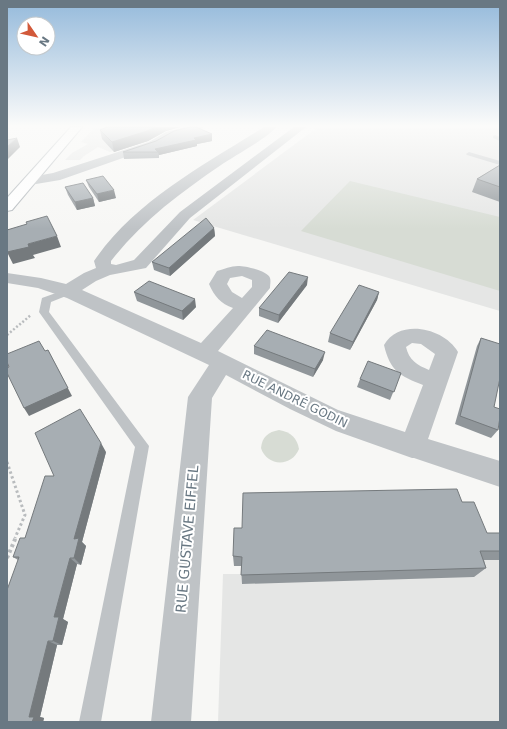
<svg xmlns="http://www.w3.org/2000/svg" width="507" height="729" viewBox="0 0 507 729" font-family="'DejaVu Sans',sans-serif">
<style>
.built{fill:#e5e6e5}
.green{fill:#d7dcd4}
.lines{fill:none;stroke-linecap:round;stroke-linejoin:round}
.secondary-casing{stroke:#b1b7bb;stroke-width:2}
.path-far2{stroke:#b9bcbe;stroke-width:2.5;stroke-dasharray:2 2;stroke-linecap:butt}
.path-far1{stroke:#b9bcbe;stroke-width:3;stroke-dasharray:2.5 2.5;stroke-linecap:butt}
.path{stroke:#b9bcbe;stroke-width:4;stroke-dasharray:3 3;stroke-linecap:butt}
.lane{fill:#bfc3c6;fill-rule:evenodd}
.street{fill:#bfc3c6;fill-rule:evenodd}
.secondary{fill:#fff;fill-rule:evenodd}
.wall{fill:#90969a}
.shaded-wall{fill:#757a7d}
.building{fill:#a7aeb3;stroke:#757a7d}
.labels{text-anchor:middle;stroke-width:4;stroke-linejoin:round;paint-order:stroke}
.street-label{font-size:12px;fill:#697883;stroke:#fff}
.near-street-label{font-size:14px;fill:#697883;stroke:#fff}
</style>
<rect width="100%" height="100%" fill="#f7f7f5"/>
<g class="built">
<polygon points="95,127 123,127 133,144 110,152 98,147 84,156 80,160 65,160 72,153 88,144 81,142"/>
<polygon points="318,127 500,127 500,311 193,220"/>
<polygon points="475,543 500,543 500,722 218,722 223,574 242,574"/>
</g>
<g class="green">
<polygon points="350,181 500,217 500,291 301,231"/>
<path d="M 279,430 C 291,432 297,438 299,449 C 292,467 267,467 261,448 C 262,437 268,432 279,430 Z"/>
</g>
<g class="lines">
<defs>
<polygon id="secondary" points="71,127 82,127 12,210 7,211 7,198"/>
</defs>
<use href="#secondary" class="secondary-casing"/>
<polyline class="path-far2" points="7,335 31,315"/>
<polyline class="path-far1" points="7,462 25,515 15,538"/>
<polyline class="path" points="7,558 16,537"/>
<g class="lane">
<polygon points="495,135 500,137 500,141 493,138 493,136"/>
<polygon points="469,152 500,161 500,165 467,155 466,154"/>
<polygon points="67,289 72,292 71,294 51,302 49,312 149,446 101,722 79,722 135,447 39,312 42,298"/>
</g>
<g class="street">
<polygon points="186,127 203,127 202,129 174,136 157,146 60,180 30,185 25,184 23,181 25,178 53,173 149,142 166,132"/>
<path d="M 264,127 L 276,127 C 269,137 233,157 221,165 C 180,193 141,222 111,261 L 111,264 L 116,265 L 134,260 L 180,212 L 294,127 L 306,127 L 190,218 L 146,268 L 110,275 L 96,281 L 82,290 L 201,343 L 233,308 C 221,304 214,296 209,284 L 217,271 C 224,269 231,266 238,266 C 246,266 268,271 270,278 C 271,281 270,285 270,288 L 218,351 L 338,410 L 405,432 L 423,385 C 400,376 390,371 384,345 C 400,318 444,328 458,352 L 428,439 L 500,461 L 500,487 L 414,458 L 412,458 L 336,431 L 290,409 L 226,375 L 212,398 L 191,722 L 151,722 L 188,397 L 209,365 L 67,298 L 38,288 L 7,283 L 7,273 L 41,278 L 66,284 L 84,273 L 96,268 L 94,261 C 135,201 204,165 264,127 ZM 242,276 L 252,280 L 252,287 L 242,298 L 232,292 L 227,284 L 230,278 ZM 412,343 L 421,344 L 435,354 L 429,370 C 417,365 409,360 406,347 Z"/>
</g>
<use href="#secondary" class="secondary"/>
</g>
<g class="wall">
<polygon points="107,127 180,127 166,131 148,141 114,152 102,139 100,130"/>
<polygon points="212,134 212,141 197,144 197,146 159,155 159,158 124,159 123,152"/>
<polygon points="500,165 500,202 472,192 477,179"/>
<polygon points="86,180 116,198 99,202 89,187"/>
<polygon points="65,187 93,198 95,206 77,210 68,195"/>
<polygon points="214,228 215,236 170,276 154,270 152,262"/>
<polygon points="307,285 278,323 259,316 259,308"/>
<polygon points="134,292 196,307 183,320 137,301"/>
<polygon points="379,292 377,300 350,350 328,342 330,333"/>
<polygon points="481,338 498,430 491,438 455,424 477,346"/>
<polygon points="254,346 323,360 313,377 254,354"/>
<polygon points="401,373 390,400 357,387 360,379"/>
<polygon points="106,452 82,542 86,546 81,565 77,564 63,619 68,622 62,645 57,645 40,717 44,718 43,722 7,722 18,560 13,557 25,538 54,476"/>
<polygon points="462,502 487,533 500,533 500,560 484,560 486,568 474,577 242,584 241,566 234,566 233,556 242,528"/>
</g>
<g class="shaded-wall">
<polygon points="155,127 180,127 166,131 148,141 114,152 112,142"/>
<polygon points="212,134 212,141 197,144 197,146 159,155 158,152 155,149 194,138"/>
<polygon points="17,138 20,147 7,160 7,147"/>
<polygon points="114,190 116,198 99,202 97,194"/>
<polygon points="93,198 95,206 77,210 75,202"/>
<polygon points="214,228 215,236 170,276 169,268"/>
<polygon points="57,236 61,247 33,255 35,258 13,264 7,252 28,244"/>
<polygon points="308,277 307,285 278,323 279,315"/>
<polygon points="379,292 377,300 350,350 353,342"/>
<polygon points="195,299 196,307 183,320 182,311"/>
<polygon points="48,350 72,396 29,416 24,408"/>
<polygon points="325,352 323,360 313,377 315,369"/>
<polygon points="101,443 106,452 82,542 86,546 81,565 74,558 74,539"/>
<polygon points="70,558 77,564 63,619 68,622 62,645 53,641 54,617"/>
<polygon points="48,641 57,645 40,717 44,718 43,722 32,722 29,717"/>
</g>
<g class="building">
<polygon points="107,127 155,127 147,131 112,142 100,130"/>
<polygon points="190,127 196,127 212,134 194,138 196,140 155,149 158,152 123,152 156,141 174,131"/>
<polygon points="17,138 7,147 7,140"/>
<polygon points="500,165 500,187 477,179"/>
<polygon points="103,176 114,190 97,194 86,180"/>
<polygon points="83,183 93,198 75,202 65,187"/>
<polygon points="47,216 57,236 28,244 29,247 7,252 7,230 27,224 26,222"/>
<polygon points="206,218 214,228 169,268 152,262"/>
<polygon points="289,272 308,277 279,315 259,308"/>
<polygon points="149,281 195,299 182,311 134,292"/>
<polygon points="359,285 379,292 353,342 330,333"/>
<polygon points="267,330 325,352 315,369 254,346"/>
<polygon points="481,338 500,344 500,378 494,407 500,409 500,417 498,430 460,416"/>
<polygon points="39,341 45,351 48,350 68,388 24,408 7,373 7,368 9,367 7,362 7,354"/>
<polygon points="368,361 401,373 394,392 360,379"/>
<polygon points="80,409 101,443 74,539 79,538 74,558 70,558 54,617 59,617 53,641 48,641 29,717 34,717 32,722 7,722 7,590 19,557 13,557 20,538 25,538 45,476 54,476 35,433"/>
<polygon points="457,489 462,502 474,502 487,533 500,533 500,551 480,551 486,568 241,575 242,557 233,556 234,528 242,528 243,493"/>
</g>
<linearGradient id="sky" x2="0" y2="1"><stop stop-color="#95badb"/><stop offset="0.55" stop-color="#fbfbfa"/><stop offset="1" stop-color="#fbfbfa" stop-opacity="0"/></linearGradient>
<rect width="507" height="229" fill="url(#sky)"/>
<g class="labels">
<g class="street-label">
<text transform="translate(295 399) rotate(26)" y="4">RUE ANDRÉ GODIN</text>
</g>
<g class="near-street-label">
<text transform="translate(187 539) rotate(-85)" y="5">RUE GUSTAVE EIFFEL</text>
</g>
</g>
<rect width="507" height="729" fill="none" stroke="#697883" stroke-width="16"/>
<g transform="translate(36 36) rotate(124)"><circle r="19" fill="#ffffff" stroke="#c3c9cd"/>
<path d="M0-3L7 15L0 10L-7 15Z" fill="#d2593a"/>
<text y="-6" font-size="11" font-weight="bold" text-anchor="middle" fill="#697883">N</text>
</g>
</svg>
